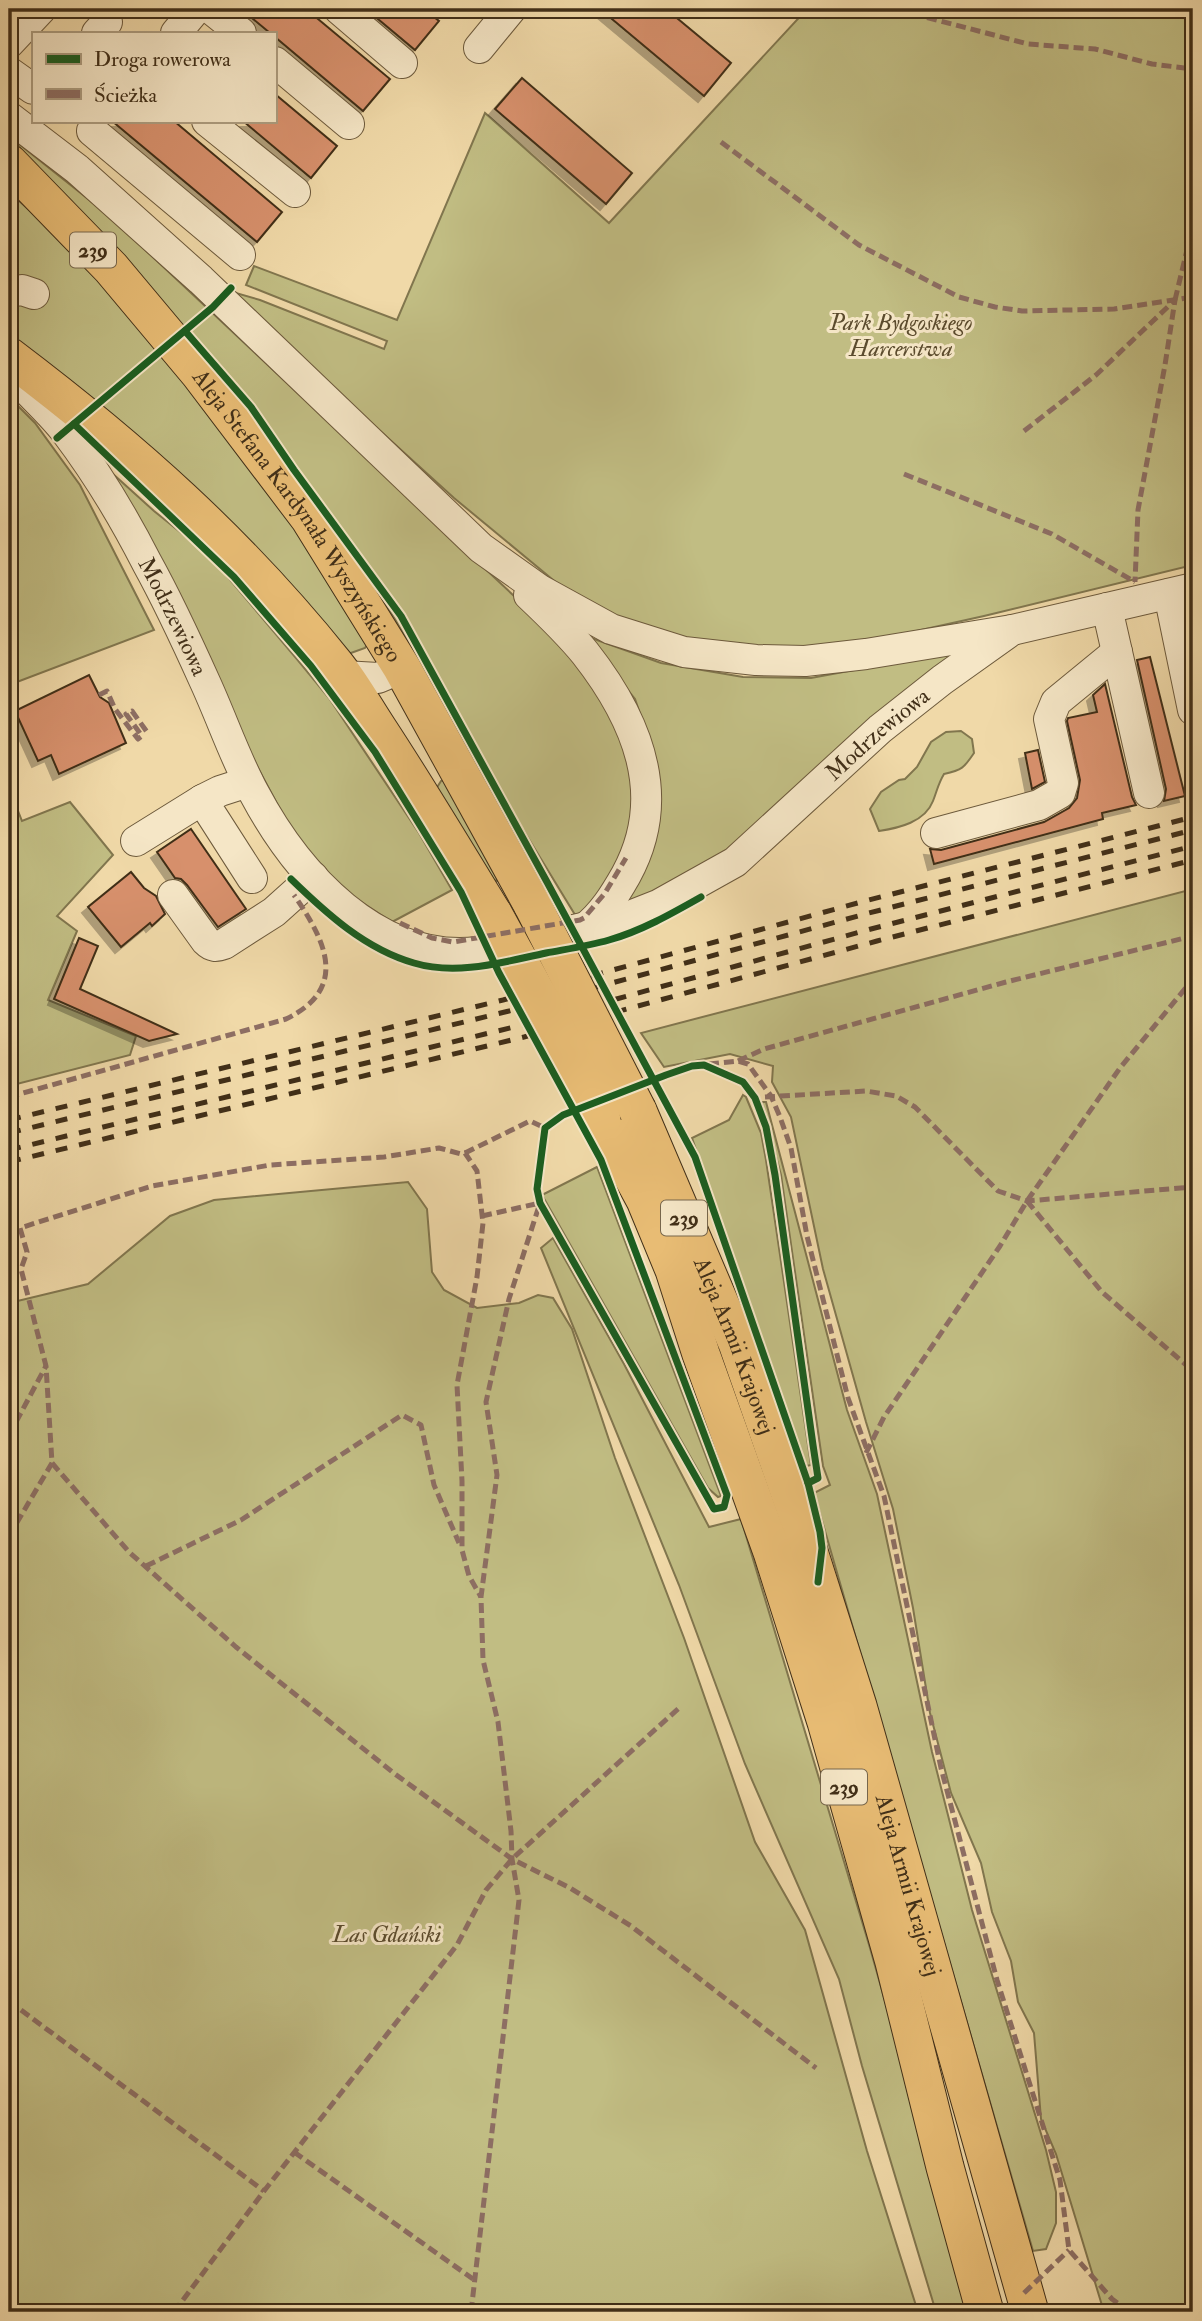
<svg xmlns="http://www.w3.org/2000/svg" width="1202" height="2321" viewBox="0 0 1202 2321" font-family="'IM FELL Double Pica',serif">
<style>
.green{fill:#c1bd83;stroke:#81764e;stroke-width:2}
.building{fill:#d7906c;stroke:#412f18;stroke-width:2;filter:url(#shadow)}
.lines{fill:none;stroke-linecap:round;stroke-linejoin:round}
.minor-casing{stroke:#6d5a3c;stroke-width:32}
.major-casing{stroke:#412f18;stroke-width:39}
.minor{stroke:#f5e6c6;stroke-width:30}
.major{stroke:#e8bc74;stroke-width:37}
.rail{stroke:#412f18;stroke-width:5;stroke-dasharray:12 12;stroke-linecap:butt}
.major-bridge-casing{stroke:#412f18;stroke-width:39;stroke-linecap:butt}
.major-bridge{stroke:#e8bc74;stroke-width:37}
.quiet{stroke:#8d6e63;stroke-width:5;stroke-dasharray:10 5;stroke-linecap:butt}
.cycleway-casing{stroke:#f5e6c6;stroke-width:11}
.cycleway{stroke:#1b5e20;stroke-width:7}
.labels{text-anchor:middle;stroke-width:6;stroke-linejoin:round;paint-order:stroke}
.shield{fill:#f5e6c6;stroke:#77664c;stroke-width:2}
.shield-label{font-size:21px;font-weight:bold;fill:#412f18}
.park-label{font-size:23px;font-style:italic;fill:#5b4b2d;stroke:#f5e6c6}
.street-label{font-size:23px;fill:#412f18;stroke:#f5e6c6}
</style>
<defs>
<filter id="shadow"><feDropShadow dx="-6" dy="6" stdDeviation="0" flood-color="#0004"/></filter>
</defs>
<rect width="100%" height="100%" fill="#f0d9a8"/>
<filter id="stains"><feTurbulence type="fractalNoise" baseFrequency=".00286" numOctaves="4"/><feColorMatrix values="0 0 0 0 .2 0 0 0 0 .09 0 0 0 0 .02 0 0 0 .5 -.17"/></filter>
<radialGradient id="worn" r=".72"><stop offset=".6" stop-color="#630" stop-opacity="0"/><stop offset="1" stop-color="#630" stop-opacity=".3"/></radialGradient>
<g class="green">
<polygon points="807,9 1193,9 1193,565 984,616 867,642 820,648 765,648 691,640 627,622 558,584 454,498 235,299 236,293 260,300 384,349 387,341 246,285 254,266 397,320 485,113 609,223"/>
<polygon points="9,136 107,214 579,657 623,726 637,812 615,869 595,898 577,918 388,608 245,412 9,150"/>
<polygon points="9,192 98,271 269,486 370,640 365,648 348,654 84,398 9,336"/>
<polygon points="9,397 35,423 80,485 154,630 9,685"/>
<polygon points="92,455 154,511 210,556 296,658 329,698 419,833 452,890 392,922 337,886 292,832"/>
<polygon points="583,635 661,663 743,677 811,678 973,648 736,845 694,875 617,907 656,761 635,699"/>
<path d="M 961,731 L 972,739 L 974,753 C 964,768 962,770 944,774 C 938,784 937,791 933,801 C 925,822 899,828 879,831 L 870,809 L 881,792 L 899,780 L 905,779 L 917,767 L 931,742 L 946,732 Z"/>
<polygon points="447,779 498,879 497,881 494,880 436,789 441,781"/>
<polygon points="9,788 22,821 70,802 113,855 57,916 77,931 48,1000 136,1036 130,1055 9,1086"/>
<polygon points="1193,889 1193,2312 1104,2312 1056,2154 1041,2119 1034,2033 1018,2002 1011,1961 992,1912 981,1863 951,1793 930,1713 913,1608 893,1509 866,1422 823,1269 791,1117 772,1082 773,1066 730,1054 664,1067 641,1033"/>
<polygon points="743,1095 746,1097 761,1133 766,1160 811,1465 806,1466 692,1138 729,1120"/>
<polygon points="761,1102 766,1102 847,1410 877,1494 932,1752 972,1910 1046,2150 1056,2192 1056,2223 1046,2249 1033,2251 814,1493 830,1485 823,1466 781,1175"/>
<polygon points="597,1167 721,1496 718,1497 708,1488 542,1195"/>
<polygon points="408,1182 427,1209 432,1272 444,1290 477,1308 519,1303 538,1295 553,1298 572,1329 615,1458 684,1638 755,1842 805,1930 867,2151 918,2312 9,2312 9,1303 88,1284 170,1216 214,1200"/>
<polygon points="553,1238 624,1364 709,1527 741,1519 870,1948 973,2312 936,2312 862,2066 839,1979 745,1764 679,1585 541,1248"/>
</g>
<g class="building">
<polygon points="241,9 306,9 390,79 363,111 275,37 275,33 270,33"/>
<polygon points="366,9 424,9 439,21 415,50"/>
<polygon points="600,9 666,9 731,63 704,96"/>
<polygon points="522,78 632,173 606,204 495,109"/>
<polygon points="275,94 337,146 311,178 243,121 275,121"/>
<polygon points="112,121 174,121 282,212 257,242"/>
<polygon points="1150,657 1185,796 1164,801 1166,789 1137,660"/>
<polygon points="89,675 100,697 109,703 126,743 59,774 51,755 38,761 15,711"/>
<polygon points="1105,684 1132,797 1136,805 1102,813 1103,819 934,864 930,849 941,850 1044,822 1069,808 1077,798 1080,780 1067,721 1068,718 1097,712 1093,695"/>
<polygon points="1038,750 1045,782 1032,789 1025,753"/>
<polygon points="191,829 246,909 218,927 187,885 181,879 175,878 157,852"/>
<polygon points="131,872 144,888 156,896 165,914 152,926 150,923 121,947 88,907"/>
<polygon points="79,938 98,946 80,989 177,1034 149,1041 54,999"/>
</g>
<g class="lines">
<defs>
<g id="minor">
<polyline points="211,9 241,33"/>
<polyline points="339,9 402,63"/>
<polyline points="97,33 107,22"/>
<polyline points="176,33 196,9"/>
<polyline points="9,43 41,9"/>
<polyline points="479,48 511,9"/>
<polyline points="275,62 349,124"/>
<polyline points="9,72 33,89"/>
<polyline points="9,117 77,169 201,280 481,548 540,590 611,629 684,652 756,660 805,661 866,654 1012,630 1193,588"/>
<polyline points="207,121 295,192"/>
<polyline points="92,131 240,255"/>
<polyline points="9,292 22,290 34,294"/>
<path id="s1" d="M 9,370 C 27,392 49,410 66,432 C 97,473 124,518 147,563 C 168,601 187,642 205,682 C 222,719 235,758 254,793 C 297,874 377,964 478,952 L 625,918 L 658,905 L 735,862 L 880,729 L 942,680 L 1012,630"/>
<polyline points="1169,594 1193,710"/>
<path d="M 529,595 C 548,613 568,632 585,653 C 636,718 670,795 626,875 C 614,896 603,914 584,929"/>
<polyline points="1107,608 1149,793"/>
<polyline points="343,676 378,678 402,668"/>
<polyline points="248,782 220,791 202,800 252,878"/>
<polyline points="936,833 1039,805 1060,793 1063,783 1049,719 1056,702 1117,652"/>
<polyline points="136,841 202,800"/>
<path d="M 173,895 L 206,941 C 212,947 216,947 224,944 L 274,912 L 313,877"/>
</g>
<g id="major">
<path id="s2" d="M 9,163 L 111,268 L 199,373 L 309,518 L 402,668 L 533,906"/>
<path d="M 9,356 C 132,449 238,543 335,664 C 352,685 365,709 379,730 C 419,791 456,853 494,915"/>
<path id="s3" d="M 638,1111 L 737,1343 L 799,1520 L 858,1706 L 1030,2312"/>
<polyline points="602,1120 645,1200 674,1270 701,1354 772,1552 826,1722 894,1962 945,2167 985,2312"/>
</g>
</defs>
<use href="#minor" class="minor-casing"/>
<use href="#major" class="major-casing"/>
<use href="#minor" class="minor"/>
<use href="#major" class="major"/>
<g class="rail">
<polyline points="1189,879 1193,878"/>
<polyline points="9,1120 503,1000 865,901 1193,817"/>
<polyline points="9,1133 509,1011 869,913 1193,830"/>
<polyline points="9,1150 518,1026 871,929 1193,846"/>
<polyline points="9,1162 524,1037 877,941 1193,860"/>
</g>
<defs>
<g id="major-bridge">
<polyline points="533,906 638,1111"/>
<polyline points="494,915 552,1021 602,1120"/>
</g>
</defs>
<use href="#major-bridge" class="major-bridge-casing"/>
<use href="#major-bridge" class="major-bridge"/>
<g class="quiet">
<polyline points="883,9 906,12 1028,44 1095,49 1152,64 1193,69"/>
<polyline points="824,17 839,9"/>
<polyline points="721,142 859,245 959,297 995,307 1022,311 1114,309 1193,297"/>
<polyline points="1175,300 1193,225"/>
<polyline points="1024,431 1096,375 1175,300 1165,365 1138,510 1135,582"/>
<polyline points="904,474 1052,534 1135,582"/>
<polyline points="99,695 107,691 115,709 138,739 142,736 126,714 132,711 147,732"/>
<polyline points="400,923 432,938 453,942 580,920 584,918 605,893 626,858"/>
<polyline points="738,1061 764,1049 1006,982 1193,936"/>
<polyline points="709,1064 738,1061 748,1064 771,1096 780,1117 791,1148 807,1236 848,1398 884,1496 941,1768 997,1980 1060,2180 1069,2250 1112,2299 1130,2312"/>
<path d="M 9,1097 L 286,1019 C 350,988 325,940 294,895"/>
<polyline points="765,1097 866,1091 896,1096 915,1107 998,1191 1027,1201 1193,1187"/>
<polyline points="465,1153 530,1121 545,1128"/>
<polyline points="1027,1201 1102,1292 1193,1371"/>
<polyline points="482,1216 540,1203"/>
<polyline points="9,1435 46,1366"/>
<polyline points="866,1453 884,1417 1000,1246 1027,1201 1120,1068 1193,979"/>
<polyline points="52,1463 129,1552 236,1647 395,1774 512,1859 570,1888 631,1926 816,2068"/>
<polyline points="9,1536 52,1463 46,1366 21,1269 27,1252 20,1228 152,1186 270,1165 384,1157 439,1148 461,1154 465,1153 477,1171 483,1223 477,1277 457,1385 462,1481 462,1550 469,1576 481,1597"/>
<polyline points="146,1566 241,1520 402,1415 421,1425 434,1485 459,1543"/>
<polyline points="9,2001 264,2191"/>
<polyline points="294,2152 473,2279"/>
<polyline points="1024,2293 1069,2250"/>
<polyline points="174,2312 264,2191 457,1945 486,1890 512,1859 679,1708"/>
<polyline points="471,2312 519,1900 512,1859 511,1831 498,1722 483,1660 481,1597 497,1475 486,1402 509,1299 540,1203"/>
</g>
<defs>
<g id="cycleway">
<polyline points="185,331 251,407 294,470 401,616 547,882 695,1157 808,1483 820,1532 822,1548 818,1582"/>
<polyline points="74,424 234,577 311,666 375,752 461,892 499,973 601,1160 727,1495 724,1507 714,1509 540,1203 537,1189 545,1128 563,1115 666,1075 692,1066 704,1065 743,1082 755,1098 766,1127 775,1175 813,1445 818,1478 808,1483"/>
<polyline points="57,438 213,307 231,288"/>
<path d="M 291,879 C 326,913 365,949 414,963 C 457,976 503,962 546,953 C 567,949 588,946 609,940 C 641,931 671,914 701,897"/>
</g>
</defs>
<use href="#cycleway" class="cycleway-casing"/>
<use href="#cycleway" class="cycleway"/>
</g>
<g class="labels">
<g class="shield">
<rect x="70" y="232.5" width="46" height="35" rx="5"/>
<rect x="661" y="1200.5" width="46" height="35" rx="5"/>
<rect x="821" y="1769.5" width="46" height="35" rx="5"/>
</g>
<g class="shield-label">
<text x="93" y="257">239</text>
<text x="684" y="1225">239</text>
<text x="844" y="1794">239</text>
</g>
<g class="park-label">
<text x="901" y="330">Park Bydgoskiego<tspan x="901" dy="26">Harcerstwa</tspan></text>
<text x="387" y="1942">Las Gdański</text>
</g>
<g class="street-label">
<text dy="8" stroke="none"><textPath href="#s2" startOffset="457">Aleja Stefana Kardynała Wyszyńskiego</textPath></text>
<text dy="8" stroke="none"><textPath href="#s1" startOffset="298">Modrzewiowa</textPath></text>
<text dy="8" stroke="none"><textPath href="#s1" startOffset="1250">Modrzewiowa</textPath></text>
<text dy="8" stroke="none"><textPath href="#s3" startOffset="254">Aleja Armii Krajowej</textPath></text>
<text dy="8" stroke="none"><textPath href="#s3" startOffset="821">Aleja Armii Krajowej</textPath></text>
</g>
</g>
<rect width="1202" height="2321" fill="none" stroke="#f0d9a8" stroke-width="35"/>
<rect x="10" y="10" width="1181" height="2300" fill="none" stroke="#412f18" stroke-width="3.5"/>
<rect x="18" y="18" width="1167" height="2286" fill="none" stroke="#412f18" stroke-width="2"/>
<rect x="32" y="32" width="245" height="91" fill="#f5e6c6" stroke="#ad9d80" stroke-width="2"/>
<rect x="46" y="54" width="35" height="10" fill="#1b5e20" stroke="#ad9d80" stroke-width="2"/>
<text x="94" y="66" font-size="21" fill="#412f18">Droga rowerowa</text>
<rect x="46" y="89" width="35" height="10" fill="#8d6e63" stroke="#ad9d80" stroke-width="2"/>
<text x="94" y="102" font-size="21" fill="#412f18">Ścieżka</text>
<rect width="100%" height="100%" filter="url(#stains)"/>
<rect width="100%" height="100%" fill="url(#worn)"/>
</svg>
